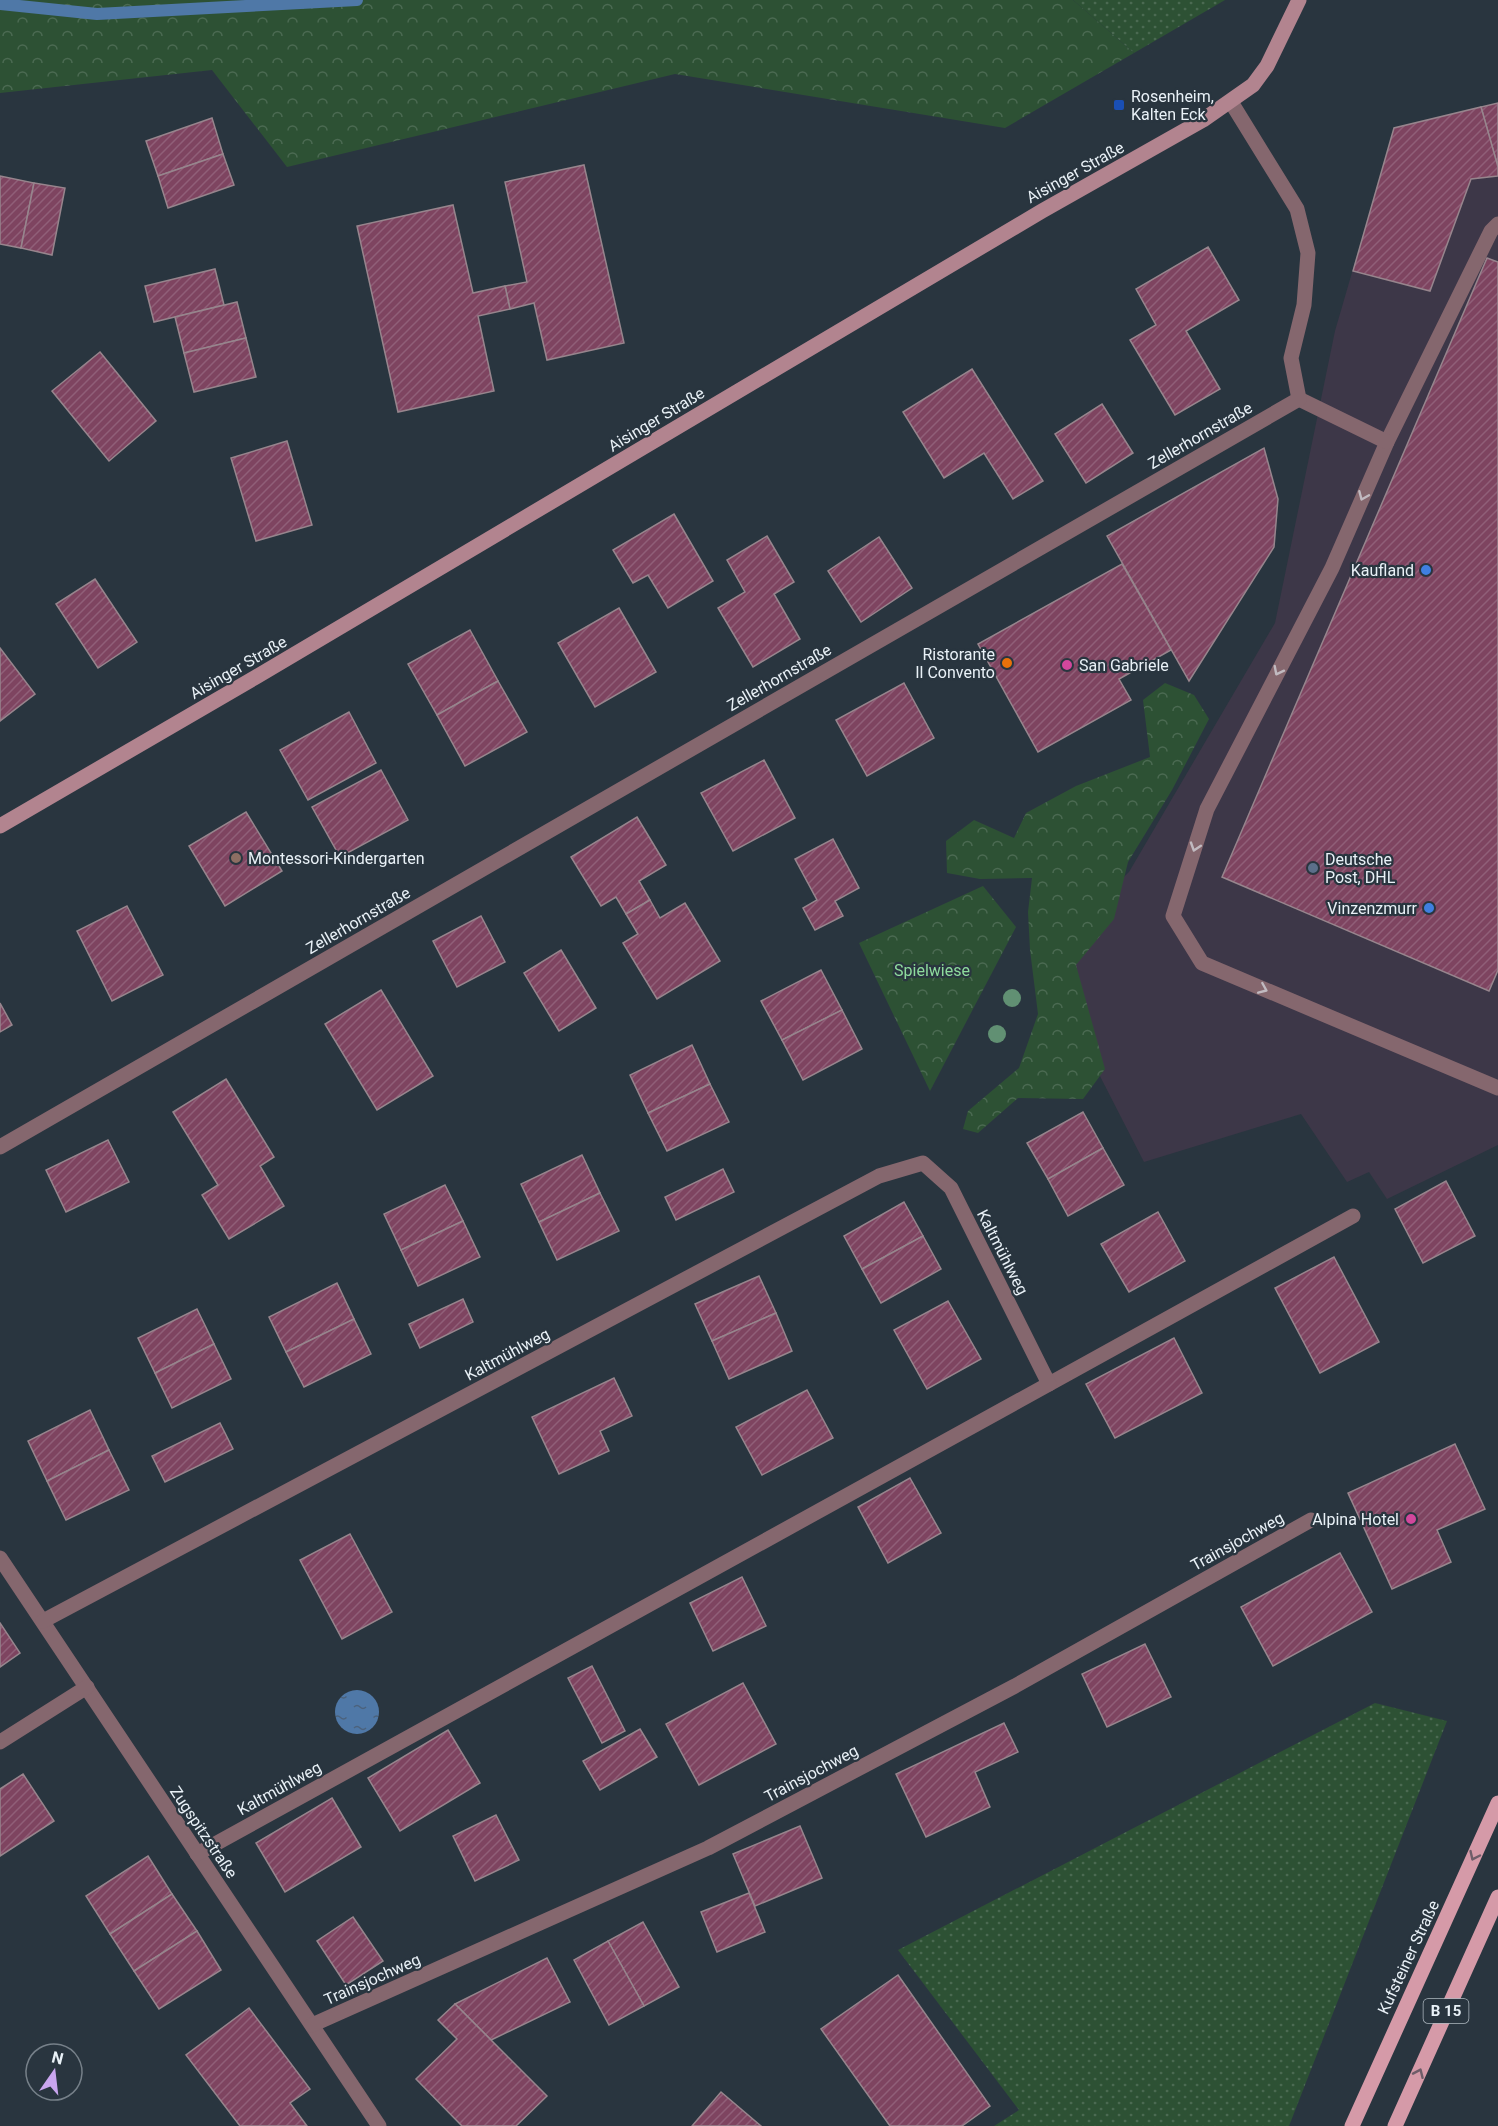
<svg xmlns="http://www.w3.org/2000/svg" width="1498" height="2126" viewBox="0 0 1498 2126" font-family="Roboto,sans-serif">
<style>
.commercial{fill:#3d3748}
.grass{fill:url(#grass-dots)}
.forest{fill:url(#forest-crowns)}
.water{fill:url(#water-ripples)}
.lines{fill:none;stroke-linecap:round;stroke-linejoin:round}
.stream{stroke:#4f78a7;stroke-width:12}
.building{fill:url(#building-hatch);stroke:#97858d;stroke-width:1.5}
.service{stroke:#85676e;stroke-width:15}
.minor{stroke:#85676e;stroke-width:15}
.secondary{stroke:#b2848f;stroke-width:15}
.primary{stroke:#d59aa8;stroke-width:15}
.tree{fill:#619073}
.oneway{stroke:#c1bac0}
.oneway2{stroke:#6e5d69}
.transit-dot{fill:#1a4fb4;stroke:#29353f;stroke-width:2}
.shop-dot{fill:#3f7fe0;stroke:#29353f;stroke-width:2}
.food-dot{fill:#e8710a;stroke:#29353f;stroke-width:2}
.hotel-dot{fill:#d1479c;stroke:#29353f;stroke-width:2}
.education-dot{fill:#8d6e63;stroke:#29353f;stroke-width:2}
.service-dot{fill:#5c6f8a;stroke:#29353f;stroke-width:2}
.labels{text-anchor:middle;stroke-width:4.5;stroke-linejoin:round;paint-order:stroke}
.shield{fill:#29353f;stroke:#afb9c0;stroke-width:1.5}
.shield-label{font-size:15px;font-weight:bold;fill:#e9f1f7}
.poi-label{font-size:16px;fill:#e9f1f7;stroke:#29353f;text-anchor:start}
.street-label{font-size:16px;fill:#e9f1f7;stroke:#29353f}
.park-label{font-size:16px;fill:#8edb9d;stroke:#29353f}
</style>
<defs>
<pattern id="grass-dots" width="8" height="8" patternUnits="userSpaceOnUse" patternTransform="scale(1.5)"><rect width="8" height="8" fill="#2d5134"/><path d="M2 2h.1M6 6h.1" fill="none" stroke="#4b6a52" stroke-width="1.8" stroke-linecap="round"/></pattern>
<pattern id="forest-crowns" width="20" height="18" patternUnits="userSpaceOnUse" patternTransform="scale(1.5)"><rect width="20" height="18" fill="#2d5134"/><path d="M2 6a3 3 0 1 1 6 0M12 15a3 3 0 1 1 6 0" fill="none" stroke="#4b6a52"/></pattern>
<pattern id="water-ripples" width="26" height="14" patternUnits="userSpaceOnUse" patternTransform="scale(1.5)"><rect width="26" height="14" fill="#4f78a7"/><path d="M2 4q2-2 4 0t4 0M15 11q2-2 4 0t4 0" fill="none" stroke="#4b627d"/></pattern>
<pattern id="building-hatch" width="6" height="6" patternUnits="userSpaceOnUse" patternTransform="scale(1.5)"><rect width="6" height="6" fill="#7e4460"/><path d="M-1 1l2-2M0 6l6-6M5 7l2-2" fill="none" stroke="#905f78"/></pattern>
</defs>
<rect width="100%" height="100%" fill="#29353f"/>
<polygon class="commercial" points="1498,103 1498,1145 1387,1199 1369,1172 1347,1182 1301,1114 1144,1162 1040,959 1129,872 1275,623 1335,331 1394,128"/>
<g class="grass">
<polygon points="1073,0 1225,0 1134,53"/>
<polygon points="1375,1703 1447,1721 1289,2126 994,2126 1019,2110 898,1950"/>
</g>
<g class="forest">
<polygon points="0,0 1073,0 1134,53 1005,128 675,74 287,167 212,70 0,93"/>
<polygon points="1165,683 1194,695 1209,719 1172,790 1128,862 1114,919 1076,965 1105,1069 1083,1099 1018,1098 978,1133 963,1129 968,1111 1019,1068 1038,1014 1030,950 1028,912 1032,878 980,879 947,873 946,841 974,820 1014,838 1026,813 1076,786 1150,757 1143,700"/>
<polygon points="983,886 1016,927 930,1091 859,943"/>
</g>
<circle class="water" cx="357" cy="1712" r="22"/>
<g class="lines">
<polyline class="stream" points="0,4 97,14 357,0"/>
</g>
<g class="building">
<polygon points="1498,103 1498,167 1481,107"/>
<polygon points="1481,107 1498,167 1498,176 1471,179 1430,291 1353,271 1394,128"/>
<polygon points="212,118 223,154 158,176 146,141"/>
<polygon points="223,154 234,185 168,208 158,176"/>
<polygon points="584,165 624,343 547,360 534,303 510,309 505,286 527,282 505,182"/>
<polygon points="0,176 34,183 21,248 0,244"/>
<polygon points="34,183 65,188 52,255 21,248"/>
<polygon points="453,205 473,293 505,286 510,309 478,316 494,391 398,412 357,226"/>
<polygon points="1208,247 1239,300 1186,331 1220,389 1175,415 1130,340 1156,325 1136,289"/>
<polygon points="1487,258 1498,262 1498,970 1489,991 1222,877"/>
<polygon points="215,269 224,305 154,322 145,286"/>
<polygon points="237,302 246,338 184,353 175,317"/>
<polygon points="246,338 256,377 194,392 184,353"/>
<polygon points="100,352 156,421 109,461 52,391"/>
<polygon points="972,369 1043,481 1013,499 984,453 944,478 903,412"/>
<polygon points="1102,404 1133,453 1086,483 1055,434"/>
<polygon points="287,441 312,525 256,541 231,458"/>
<polygon points="1264,448 1278,499 1274,547 1189,681 1107,536"/>
<polygon points="674,514 713,581 668,608 648,575 633,583 613,550"/>
<polygon points="767,536 794,582 774,594 800,639 753,667 718,608 745,592 727,560"/>
<polygon points="879,537 912,588 861,622 828,571"/>
<polygon points="1122,564 1171,650 1119,679 1131,700 1038,752 978,644"/>
<polygon points="95,579 137,642 98,668 56,604"/>
<polygon points="619,608 656,672 595,707 558,643"/>
<polygon points="470,630 498,681 437,715 408,664"/>
<polygon points="0,648 35,694 0,721"/>
<polygon points="498,681 527,732 465,766 437,715"/>
<polygon points="904,683 934,738 867,776 836,720"/>
<polygon points="349,712 376,763 308,800 280,750"/>
<polygon points="764,760 795,818 733,851 701,793"/>
<polygon points="381,770 408,820 340,857 312,807"/>
<polygon points="246,812 282,871 225,906 189,846"/>
<polygon points="637,817 666,865 639,881 650,900 626,914 616,897 601,906 571,857"/>
<polygon points="833,839 859,888 835,901 843,916 815,930 803,908 817,900 795,859"/>
<polygon points="650,900 660,918 685,903 720,961 657,999 623,943 638,934 626,914"/>
<polygon points="127,906 163,975 112,1001 77,931"/>
<polygon points="481,916 505,962 457,987 433,941"/>
<polygon points="561,950 596,1008 559,1031 524,973"/>
<polygon points="821,970 842,1010 782,1040 761,1001"/>
<polygon points="381,990 433,1076 377,1110 325,1024"/>
<polygon points="0,1003 12,1025 0,1032"/>
<polygon points="842,1010 862,1049 803,1080 782,1040"/>
<polygon points="692,1045 710,1084 648,1113 630,1075"/>
<polygon points="226,1079 274,1157 260,1166 284,1206 229,1239 202,1195 218,1185 173,1112"/>
<polygon points="710,1084 729,1122 667,1151 648,1113"/>
<polygon points="1083,1112 1103,1148 1048,1179 1027,1143"/>
<polygon points="108,1140 129,1182 66,1212 46,1170"/>
<polygon points="1103,1148 1124,1185 1068,1216 1048,1179"/>
<polygon points="582,1155 600,1193 539,1222 521,1184"/>
<polygon points="723,1169 734,1192 676,1220 665,1197"/>
<polygon points="1446,1181 1475,1236 1423,1263 1395,1209"/>
<polygon points="445,1185 463,1221 401,1250 384,1214"/>
<polygon points="600,1193 619,1231 557,1260 539,1222"/>
<polygon points="904,1202 923,1236 862,1269 844,1236"/>
<polygon points="1158,1212 1185,1261 1129,1292 1101,1244"/>
<polygon points="463,1221 480,1257 418,1286 401,1250"/>
<polygon points="923,1236 941,1269 881,1303 862,1269"/>
<polygon points="1334,1257 1379,1342 1320,1373 1275,1288"/>
<polygon points="759,1276 776,1313 712,1341 695,1304"/>
<polygon points="337,1283 354,1319 286,1352 269,1317"/>
<polygon points="463,1299 473,1322 420,1348 409,1324"/>
<polygon points="948,1301 981,1359 927,1389 894,1330"/>
<polygon points="197,1309 214,1344 155,1373 138,1338"/>
<polygon points="776,1313 792,1351 729,1379 712,1341"/>
<polygon points="354,1319 371,1354 304,1387 286,1352"/>
<polygon points="1174,1338 1202,1393 1115,1438 1086,1384"/>
<polygon points="214,1344 231,1379 172,1408 155,1373"/>
<polygon points="614,1378 632,1416 600,1431 609,1451 559,1474 532,1417"/>
<polygon points="807,1390 833,1438 762,1475 736,1427"/>
<polygon points="90,1410 109,1450 47,1481 28,1441"/>
<polygon points="220,1423 233,1449 165,1482 152,1456"/>
<polygon points="1455,1444 1485,1509 1437,1530 1451,1562 1392,1589 1348,1493"/>
<polygon points="109,1450 129,1490 66,1520 47,1481"/>
<polygon points="910,1478 941,1533 888,1563 858,1507"/>
<polygon points="350,1534 392,1612 342,1639 300,1560"/>
<polygon points="1340,1553 1372,1612 1273,1666 1241,1607"/>
<polygon points="742,1577 766,1626 713,1651 690,1603"/>
<polygon points="0,1623 20,1653 0,1667"/>
<polygon points="1145,1644 1171,1697 1107,1727 1082,1674"/>
<polygon points="592,1666 625,1731 602,1743 568,1678"/>
<polygon points="743,1683 776,1744 699,1785 666,1724"/>
<polygon points="1004,1723 1018,1752 975,1772 990,1807 926,1837 896,1774"/>
<polygon points="640,1729 657,1757 600,1790 583,1761"/>
<polygon points="448,1730 480,1783 400,1831 368,1778"/>
<polygon points="23,1774 54,1821 0,1856 0,1789"/>
<polygon points="332,1798 361,1847 285,1892 256,1843"/>
<polygon points="496,1815 519,1860 475,1881 453,1836"/>
<polygon points="800,1826 822,1878 755,1906 733,1854"/>
<polygon points="148,1856 172,1894 110,1934 86,1896"/>
<polygon points="749,1893 765,1932 717,1952 701,1912"/>
<polygon points="172,1894 197,1931 134,1971 110,1934"/>
<polygon points="353,1917 383,1961 346,1985 317,1941"/>
<polygon points="643,1922 679,1987 644,2006 608,1941"/>
<polygon points="197,1931 221,1970 159,2009 134,1971"/>
<polygon points="608,1941 644,2006 609,2025 574,1960"/>
<polygon points="547,1958 570,2002 491,2040 455,2004"/>
<polygon points="898,1975 990,2106 962,2126 890,2126 821,2029"/>
<polygon points="455,2004 547,2096 516,2126 462,2126 416,2079 457,2039 438,2020"/>
<polygon points="249,2008 310,2089 290,2103 307,2126 240,2126 186,2055"/>
<polygon points="721,2092 761,2126 692,2126"/>
</g>
<g class="lines">
<g class="service">
<polyline points="1498,224 1491,231 1387,442 1332,568 1207,809 1173,916 1202,963 1498,1088"/>
<polyline points="1299,399 1387,442"/>
<polyline points="1049,1384 1353,1216"/>
</g>
<g class="minor">
<polyline points="0,1147 1299,399 1291,358 1304,305 1308,253 1297,209 1231,102"/>
<polyline points="0,1558 379,2126"/>
<polyline points="43,1621 879,1176 923,1163 951,1188 1049,1384 197,1854"/>
<polyline points="0,1742 87,1687"/>
<polyline points="312,2025 708,1848 1015,1686 1311,1520"/>
</g>
<polyline class="secondary" points="0,826 256,677 1042,211 1203,120 1253,85 1267,66 1299,0"/>
<g class="primary">
<polyline points="1352,2126 1498,1803"/>
<polyline points="1395,2126 1498,1897"/>
</g>
</g>
<g class="tree">
<circle cx="1012" cy="998" r="9"/>
<circle cx="997" cy="1034" r="9"/>
</g>
<defs><path id="oneway-chevron" d="M-2-3.5L2.5 0L-2 3.5" fill="none" stroke-width="1.6" stroke-linecap="round" stroke-linejoin="round" transform="scale(1.5)"/></defs>
<g class="oneway">
<use href="#oneway-chevron" transform="translate(1363 496) rotate(113)"/>
<use href="#oneway-chevron" transform="translate(1278 671) rotate(117)"/>
<use href="#oneway-chevron" transform="translate(1195 847) rotate(108)"/>
<use href="#oneway-chevron" transform="translate(1263 989) rotate(23)"/>
</g>
<g class="oneway2">
<use href="#oneway-chevron" transform="translate(1474 1856) rotate(115)"/>
<use href="#oneway-chevron" transform="translate(1419 2073) rotate(-66)"/>
</g>
<rect class="transit-dot" x="1113" y="99" width="12" height="12" rx="3"/>
<g class="shop-dot">
<circle cx="1426" cy="570" r="6"/>
<circle cx="1429" cy="908" r="6"/>
</g>
<circle class="food-dot" cx="1007" cy="663" r="6"/>
<g class="hotel-dot">
<circle cx="1067" cy="665" r="6"/>
<circle cx="1411" cy="1519" r="6"/>
</g>
<circle class="education-dot" cx="236" cy="858" r="6"/>
<circle class="service-dot" cx="1313" cy="868" r="6"/>
<g class="labels">
<rect class="shield" x="1423.5" y="1999" width="45" height="24" rx="4.5"/>
<g class="shield-label">
<text x="1446" y="2016">B 15</text>
</g>
<g class="poi-label">
<text x="1131" y="102">Rosenheim,<tspan x="1131" dy="18">Kalten Eck</tspan></text>
<text x="1414" y="576" text-anchor="end">Kaufland</text>
<text x="995" y="660" text-anchor="end">Ristorante<tspan x="995" dy="18">Il Convento</tspan></text>
<text x="1079" y="671">San Gabriele</text>
<text x="248" y="864">Montessori-Kindergarten</text>
<text x="1325" y="865">Deutsche<tspan x="1325" dy="18">Post, DHL</tspan></text>
<text x="1417" y="914" text-anchor="end">Vinzenzmurr</text>
<text x="1399" y="1525" text-anchor="end">Alpina Hotel</text>
</g>
<g class="street-label">
<text transform="translate(1075 172) rotate(-29)" y="6">Aisinger Straße</text>
<text transform="translate(656 419) rotate(-31)" y="6">Aisinger Straße</text>
<text transform="translate(1200 435) rotate(-30)" y="6">Zellerhornstraße</text>
<text transform="translate(238 667) rotate(-30)" y="6">Aisinger Straße</text>
<text transform="translate(779 677) rotate(-30)" y="6">Zellerhornstraße</text>
<text transform="translate(358 920) rotate(-30)" y="6">Zellerhornstraße</text>
<text transform="translate(1003 1252) rotate(63)" y="6">Kaltmühlweg</text>
<text transform="translate(507 1354) rotate(-28)" y="6">Kaltmühlweg</text>
<text transform="translate(1237 1541) rotate(-29)" y="6">Trainsjochweg</text>
<text transform="translate(811 1773) rotate(-28)" y="6">Trainsjochweg</text>
<text transform="translate(279 1788) rotate(-29)" y="6">Kaltmühlweg</text>
<text transform="translate(204 1832) rotate(56)" y="6">Zugspitzstraße</text>
<text transform="translate(1408 1957) rotate(-65)" y="6">Kufsteiner Straße</text>
<text transform="translate(372 1979) rotate(-24)" y="6">Trainsjochweg</text>
</g>
<g class="park-label">
<text x="932" y="976">Spielwiese</text>
</g>
</g>
<g transform="translate(54 2072) rotate(14)"><circle r="28" fill="#29353f" stroke="#768089" stroke-width="1.5"/>
<path d="M0-4.5L10 22L0 15L-10 22Z" fill="#c9a5ee"/>
<text y="-9" font-size="16" font-weight="bold" text-anchor="middle" fill="#e9f1f7">N</text>
</g>
</svg>
